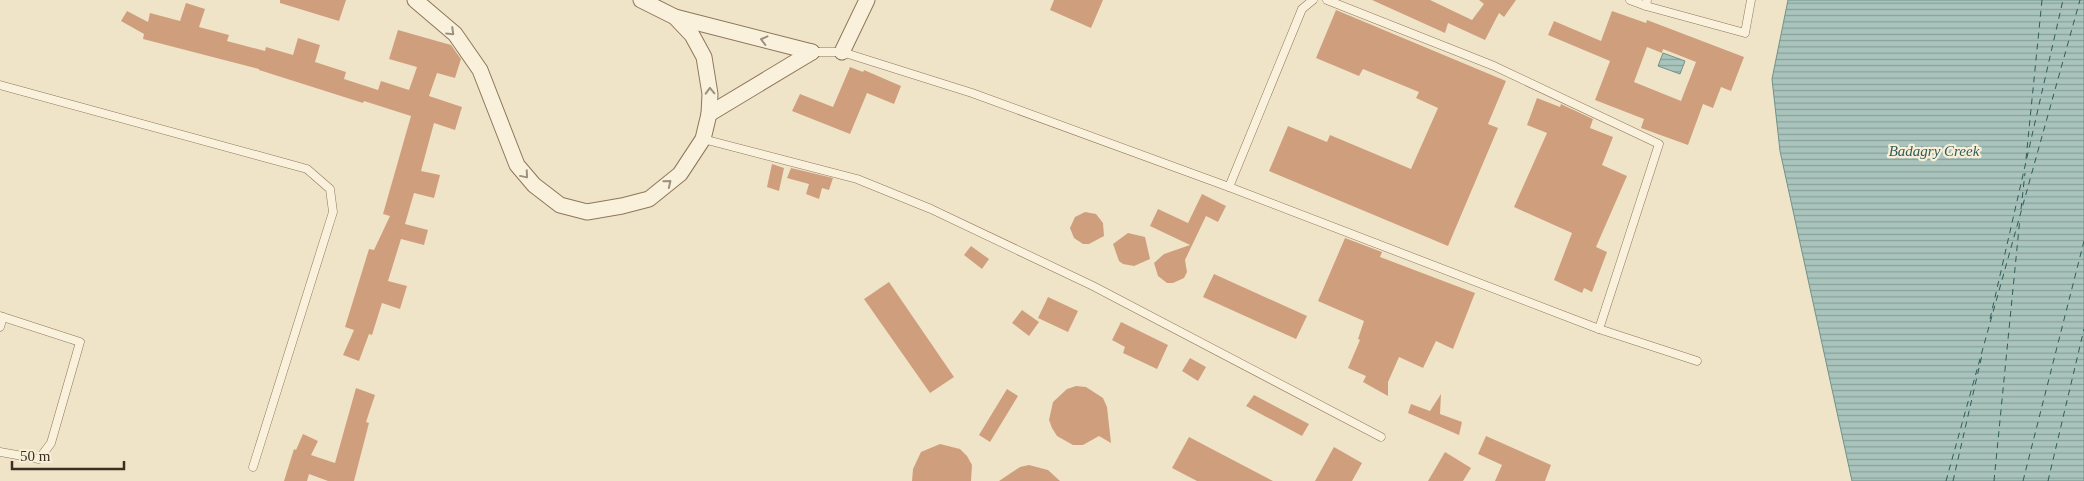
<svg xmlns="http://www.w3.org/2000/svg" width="2084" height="481" viewBox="0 0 2084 481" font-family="Georgia,serif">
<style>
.water{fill:url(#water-rules);stroke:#6f938a}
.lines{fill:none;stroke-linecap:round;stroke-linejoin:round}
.ferry{stroke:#2f5d5a;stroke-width:1;stroke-dasharray:6 5;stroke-linecap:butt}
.building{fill:#cf9f7d;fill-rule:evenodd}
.lane-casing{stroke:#8d765c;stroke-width:9}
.street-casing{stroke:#8d765c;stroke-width:17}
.lane{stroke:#faf1dc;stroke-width:8}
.street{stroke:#faf1dc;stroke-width:15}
.oneway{stroke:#9c907e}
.labels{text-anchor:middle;stroke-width:4.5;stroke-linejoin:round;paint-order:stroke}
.water-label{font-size:15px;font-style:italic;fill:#2f5d5a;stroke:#f7eed8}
</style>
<defs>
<pattern id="water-rules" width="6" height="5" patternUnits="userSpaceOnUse" patternTransform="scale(1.25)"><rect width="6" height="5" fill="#a9c4bc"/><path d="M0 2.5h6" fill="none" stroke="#8ba098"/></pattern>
</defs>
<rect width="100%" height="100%" fill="#f0e4c8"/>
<g class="water">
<polygon points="1788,0 2084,0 2084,481 1852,481 1780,151 1772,79"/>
<polygon points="1663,53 1685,61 1680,74 1658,66"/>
</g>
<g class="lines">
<g class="ferry">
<polyline points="2026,159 2042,0"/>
<polyline points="2021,209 2025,173"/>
<polyline points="1990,319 2063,0"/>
<polyline points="1946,481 2080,0"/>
<polyline points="1953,481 1982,355"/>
<polyline points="1994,481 2020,218"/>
<polyline points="2023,481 2084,241"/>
<polyline points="2048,481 2084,329"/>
</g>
</g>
<g class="building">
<polygon points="280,0 346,0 339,21 280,3"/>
<polygon points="1054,0 1103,0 1091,28 1050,10"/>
<polygon points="1372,0 1430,0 1472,20 1484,4 1479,0 1516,0 1504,17 1499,13 1485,40 1448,23 1445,33"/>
<polygon points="186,3 205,9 199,27 229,35 227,41 265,51 266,47 293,55 298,38 320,45 315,62 346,72 344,79 378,90 381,81 409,90 417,67 389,59 398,30 451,45 461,59 455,78 437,73 429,96 462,107 455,130 434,123 421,171 440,175 434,198 414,193 405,224 428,230 424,245 401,239 388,281 407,286 400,309 382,303 372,335 369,334 359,361 343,355 354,330 345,327 369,249 374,250 390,216 383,214 411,116 364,101 363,103 259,70 259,69 143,39 144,34 121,21 127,11 148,22 150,13 180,21"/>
<polygon points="1336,10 1506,81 1488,124 1498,128 1448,246 1269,171 1288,126 1327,142 1330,135 1411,169 1438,108 1416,98 1419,92 1363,69 1359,76 1316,58"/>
<path d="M 1612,11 L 1646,23 L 1647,20 L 1744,57 L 1731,91 L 1721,87 L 1713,108 L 1703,104 L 1688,145 L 1641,128 L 1644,119 L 1595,100 L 1610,61 L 1548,35 L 1554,21 L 1601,41 ZM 1647,47 L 1662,53 L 1663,49 L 1696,62 L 1681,101 L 1634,82 Z"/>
<polygon points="850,67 863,72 864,70 901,86 894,104 867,93 850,134 792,111 800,94 833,107"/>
<polygon points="1537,98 1560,107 1561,104 1565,106 1593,119 1590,128 1613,137 1602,165 1627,176 1596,247 1607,252 1592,292 1584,288 1582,293 1554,280 1572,233 1514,207 1547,133 1527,125"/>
<polygon points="772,164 784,168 779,191 767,187"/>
<polygon points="791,168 833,178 829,190 822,188 819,199 806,194 809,184 787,178"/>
<polygon points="1202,194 1226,206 1218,222 1206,216 1185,260 1187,272 1184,278 1173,283 1167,283 1158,276 1154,263 1164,254 1190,245 1150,226 1158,209 1188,223"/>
<polygon points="1085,212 1096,214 1103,223 1104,236 1089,244 1083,244 1074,238 1070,228 1075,217"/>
<polygon points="1128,233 1145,237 1150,259 1134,266 1123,264 1119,261 1113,244"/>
<polygon points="1345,238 1382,252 1380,257 1475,293 1453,349 1436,341 1423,368 1399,357 1388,382 1388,396 1363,382 1366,376 1348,368 1360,340 1358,339 1364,321 1318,301"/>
<polygon points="971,246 989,259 982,269 964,255"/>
<polygon points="1214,274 1307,316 1296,339 1203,297"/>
<polygon points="889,282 954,377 930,393 864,299"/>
<polygon points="1048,297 1078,311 1068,332 1038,318"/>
<polygon points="1022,310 1039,322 1029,336 1012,323"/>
<polygon points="1121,322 1168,345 1157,369 1123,353 1125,347 1112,340"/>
<polygon points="1190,358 1206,367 1198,381 1182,371"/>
<polygon points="1076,386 1086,387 1103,398 1107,407 1111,443 1099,436 1083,445 1073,445 1057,436 1052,428 1049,420 1053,402 1067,389"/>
<polygon points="356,388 375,395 366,422 369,423 354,481 328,481 309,474 307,481 284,481 294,449 296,450 303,434 318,441 311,455 335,463"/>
<polygon points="1007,389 1018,396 990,442 979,435"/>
<polygon points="1441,394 1440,414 1462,422 1459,435 1408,413 1411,404 1430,411"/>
<polygon points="1254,395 1309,424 1302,436 1246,406"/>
<polygon points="1486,436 1551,465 1545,481 1495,481 1502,465 1478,454"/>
<polygon points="1189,437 1273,481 1197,481 1172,468"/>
<polygon points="940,444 960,449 967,456 972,465 971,481 912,481 913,469 921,452"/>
<polygon points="1334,447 1362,463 1352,481 1315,481"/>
<polygon points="1445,452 1471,468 1463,481 1428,481"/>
<polygon points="1029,465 1048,470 1060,481 999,481 1020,467"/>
</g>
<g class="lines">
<defs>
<g id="lane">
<polyline points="1327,0 1494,66 1659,144 1599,329"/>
<polyline points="1630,0 1646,6 1647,0"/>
<polyline points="1646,6 1745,33 1751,0"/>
<polyline points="812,52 842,52 972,93 1229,187 1599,329 1697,361"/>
<polyline points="0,85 307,169 330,189 333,212 253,467"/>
<polyline points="703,139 857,179 931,209 1093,286 1381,437"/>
<polyline points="1229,187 1302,9 1313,0"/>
<polyline points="0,316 80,342 51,443 39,459 0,452"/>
<polyline points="0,327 3,317"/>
</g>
<g id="street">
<polyline points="415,0 455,34 480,70 517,165 534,185 560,205 587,212 622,206 649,199 680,174 703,139 709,114 710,94 704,57 692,35 675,17 641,0"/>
<polyline points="675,17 812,52"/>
<polyline points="842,52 867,0"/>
<polyline points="709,114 812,52"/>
</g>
</defs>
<use href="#lane" class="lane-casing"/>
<use href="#street" class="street-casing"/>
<use href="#lane" class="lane"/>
<use href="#street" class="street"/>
</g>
<defs><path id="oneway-chevron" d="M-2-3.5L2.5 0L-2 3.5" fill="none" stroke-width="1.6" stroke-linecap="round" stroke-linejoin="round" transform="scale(1.25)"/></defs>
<g class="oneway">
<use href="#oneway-chevron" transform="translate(451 32) rotate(44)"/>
<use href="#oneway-chevron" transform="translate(764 40) rotate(-166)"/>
<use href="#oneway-chevron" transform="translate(710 91) rotate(-92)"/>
<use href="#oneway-chevron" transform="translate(525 175) rotate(50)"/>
<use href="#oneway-chevron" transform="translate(668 183) rotate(-39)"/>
</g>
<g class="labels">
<g class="water-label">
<text x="1934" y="156">Badagry Creek</text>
</g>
</g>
<path d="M12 461v8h112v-8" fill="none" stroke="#3d2e20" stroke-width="2.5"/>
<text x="20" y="461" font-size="15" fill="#3d2e20" stroke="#f7eed8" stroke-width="4" paint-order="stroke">50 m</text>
</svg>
